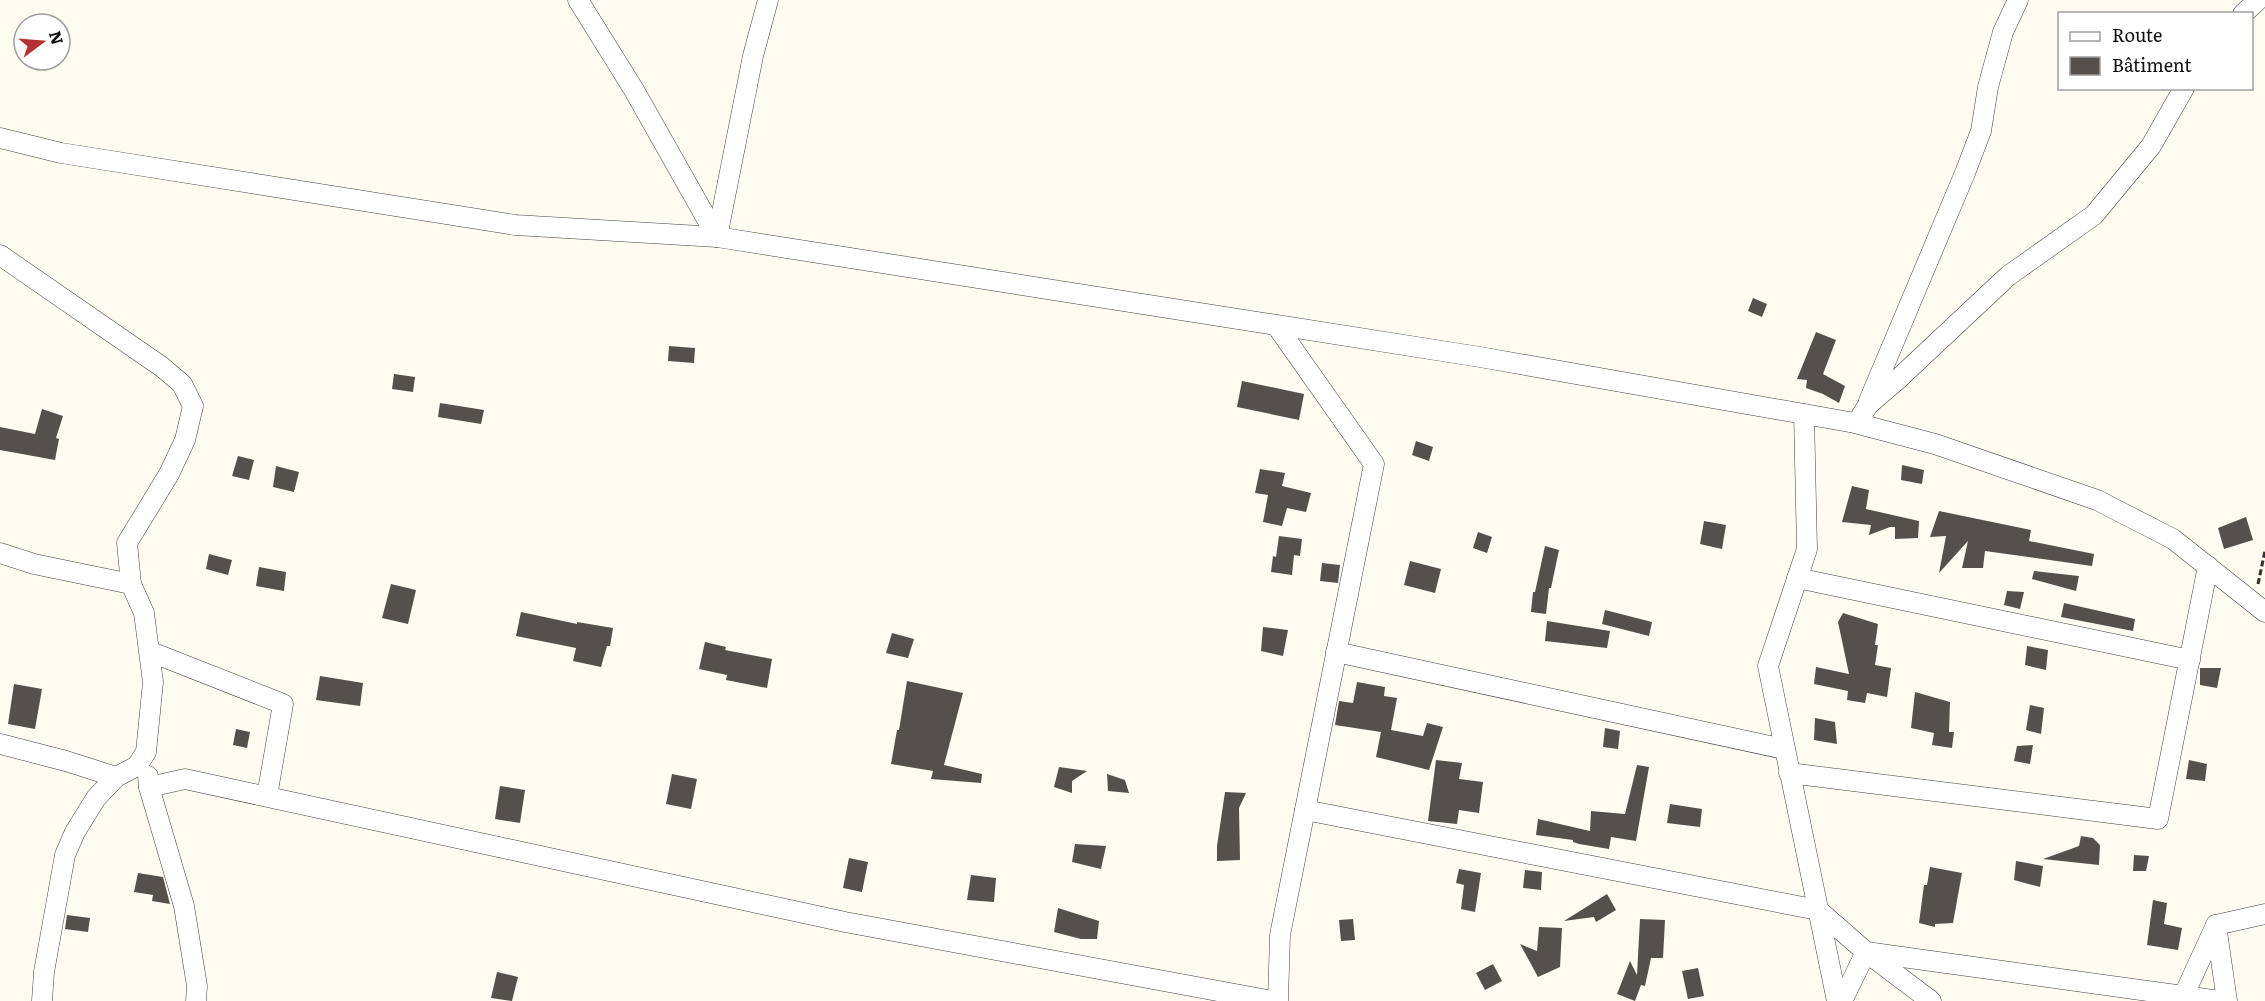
<svg xmlns="http://www.w3.org/2000/svg" width="2265" height="1001" viewBox="0 0 2265 1001" font-family="Literata,serif">
<style>
.building{fill:#56504c}
.lines{fill:none;stroke-linecap:round;stroke-linejoin:round}
.minor-casing{stroke:#414141;stroke-width:21}
.path{stroke:#303030;stroke-width:3;stroke-dasharray:6 3;stroke-linecap:butt}
.minor{stroke:#fff;stroke-width:20}
</style>
<rect width="100%" height="100%" fill="#fefcf1"/>
<g class="building">
<polygon points="1753,298 1767,304 1762,317 1748,311"/>
<polygon points="1816,332 1836,340 1823,374 1845,386 1839,403 1823,394 1806,388 1807,380 1797,379"/>
<polygon points="669,346 695,348 694,363 668,361"/>
<polygon points="394,374 415,377 413,392 392,389"/>
<polygon points="1242,381 1304,394 1299,420 1237,407"/>
<polygon points="440,403 484,410 481,424 438,417"/>
<polygon points="42,409 63,416 56,438 59,439 55,460 0,450 0,427 35,434"/>
<polygon points="1416,441 1433,447 1429,461 1412,455"/>
<polygon points="238,456 254,460 249,480 232,476"/>
<polygon points="1902,465 1924,470 1922,484 1901,480"/>
<polygon points="276,466 299,472 294,492 273,487"/>
<polygon points="1260,469 1285,473 1282,486 1311,493 1306,512 1287,508 1282,526 1263,522 1268,495 1255,493"/>
<polygon points="1852,486 1869,490 1866,509 1919,521 1918,538 1895,539 1895,527 1890,527 1869,535 1871,525 1842,522"/>
<polygon points="1939,511 2031,530 2029,541 2094,554 2092,566 1985,551 1983,568 1962,568 1968,541 1939,573 1946,536 1930,537"/>
<polygon points="2246,517 2253,540 2224,549 2218,528"/>
<polygon points="1704,521 1726,525 1722,549 1700,544"/>
<polygon points="1478,532 1492,537 1487,553 1473,548"/>
<polygon points="1279,536 1302,539 1300,556 1294,555 1292,575 1271,572 1273,556 1276,557"/>
<polygon points="1545,546 1559,550 1551,588 1549,588 1546,614 1531,612 1533,592 1535,592"/>
<polygon points="209,554 232,560 228,575 206,569"/>
<polygon points="1410,561 1441,569 1435,593 1404,585"/>
<polygon points="1322,563 1340,565 1338,583 1320,581"/>
<polygon points="259,567 286,572 284,591 256,586"/>
<polygon points="2034,571 2079,576 2076,591 2032,579"/>
<polygon points="391,584 416,590 408,624 382,618"/>
<polygon points="2007,591 2024,592 2020,609 2004,605"/>
<polygon points="2064,603 2135,619 2133,631 2061,617"/>
<polygon points="1605,610 1652,622 1649,636 1602,624"/>
<polygon points="521,612 577,624 577,622 613,628 610,646 607,646 601,667 573,661 576,648 516,636"/>
<polygon points="1843,613 1878,624 1875,645 1878,645 1875,665 1891,668 1887,697 1867,693 1865,703 1847,700 1848,691 1814,684 1816,667 1849,674 1838,622"/>
<polygon points="1547,621 1610,631 1607,648 1545,641"/>
<polygon points="1263,627 1288,630 1283,656 1261,651"/>
<polygon points="892,633 914,639 908,658 886,653"/>
<polygon points="705,642 726,647 725,650 772,659 767,688 726,680 727,675 699,669"/>
<polygon points="2027,646 2048,650 2046,670 2025,665"/>
<polygon points="2200,668 2221,668 2217,688 2200,685"/>
<polygon points="320,676 363,683 360,706 316,700"/>
<polygon points="907,681 963,693 944,765 982,774 981,783 931,779 933,771 891,764 897,730 899,730"/>
<polygon points="1357,682 1385,687 1384,696 1397,698 1391,730 1423,736 1427,723 1443,727 1429,770 1376,757 1381,732 1335,725 1339,701 1353,703"/>
<polygon points="14,684 42,689 35,729 8,724"/>
<polygon points="1915,692 1950,702 1949,732 1954,732 1952,748 1932,745 1934,733 1911,728"/>
<polygon points="2030,705 2044,708 2041,734 2026,730"/>
<polygon points="1815,718 1835,722 1837,744 1814,740"/>
<polygon points="1605,728 1620,731 1618,749 1603,747"/>
<polygon points="236,729 250,732 247,748 233,745"/>
<polygon points="2033,745 2030,764 2014,761 2017,746"/>
<polygon points="1436,760 1462,763 1459,779 1483,782 1479,813 1459,810 1457,824 1428,821"/>
<polygon points="2189,760 2207,764 2205,781 2186,779"/>
<polygon points="1637,765 1649,767 1636,841 1611,837 1609,849 1579,844 1573,842 1573,840 1536,835 1538,819 1590,831 1591,811 1625,814"/>
<polygon points="1059,767 1087,771 1072,781 1072,793 1054,787"/>
<polygon points="672,774 697,779 691,809 666,804"/>
<polygon points="1107,774 1125,780 1129,793 1108,791"/>
<polygon points="500,786 525,790 520,823 495,819"/>
<polygon points="1225,792 1246,793 1239,808 1240,860 1217,861 1217,846"/>
<polygon points="1670,804 1702,809 1700,827 1667,823"/>
<polygon points="2081,836 2093,838 2100,845 2099,865 2043,859 2079,846"/>
<polygon points="1075,844 1106,846 1101,869 1072,862"/>
<polygon points="2134,855 2149,856 2146,871 2133,871"/>
<polygon points="849,858 868,862 862,892 843,888"/>
<polygon points="2016,861 2043,866 2040,887 2014,880"/>
<polygon points="1930,867 1962,873 1953,923 1935,924 1935,927 1919,923 1924,885 1927,885"/>
<polygon points="1459,869 1481,873 1475,912 1461,909 1464,885 1456,883"/>
<polygon points="1525,870 1542,872 1541,890 1523,888"/>
<polygon points="138,873 163,877 170,904 152,901 153,895 134,892"/>
<polygon points="971,875 996,878 994,902 967,900"/>
<polygon points="1607,894 1616,910 1596,922 1594,917 1564,921"/>
<polygon points="2153,900 2167,903 2164,924 2182,928 2178,950 2147,945"/>
<polygon points="1058,908 1099,921 1097,939 1081,939 1054,932"/>
<polygon points="67,915 90,918 88,932 65,929"/>
<polygon points="1353,919 1355,940 1341,941 1339,920"/>
<polygon points="1640,919 1665,920 1663,958 1651,958 1645,986 1641,985 1635,1001 1617,994 1630,961 1637,975"/>
<polygon points="1539,927 1562,928 1560,967 1538,977 1520,944 1537,951"/>
<polygon points="1493,964 1502,981 1485,990 1476,973"/>
<polygon points="1698,968 1704,996 1688,999 1682,971"/>
<polygon points="497,972 518,977 512,1001 491,998"/>
</g>
<g class="lines">
<defs>
<g id="minor">
<polyline points="578,0 634,90 717,237"/>
<polyline points="2243,14 2258,0"/>
<polyline points="0,138 61,153 515,225 717,237 1480,357 1855,423 1935,444 2097,500 2173,539 2265,612"/>
<polyline points="717,237 753,56 768,0"/>
<polyline points="0,255 162,367 182,384 193,406 185,440 169,474 127,543 131,584"/>
<polyline points="1276,325 1374,464 1280,935 1278,1001"/>
<polyline points="1869,401 1965,173 1981,131 1988,87 2003,32 2018,0"/>
<polyline points="1804,414 1807,549 1768,666 1837,1001"/>
<polyline points="1857,423 1868,405 1896,381 2008,276 2094,215 2151,146 2184,88"/>
<polyline points="0,553 34,564 131,584 144,613 153,682 146,752 137,766 116,777 96,798 75,832 65,855 44,972 42,1001"/>
<polyline points="1797,578 2190,660"/>
<polyline points="151,652 283,704 267,796"/>
<polyline points="1336,652 1784,749"/>
<polyline points="0,744 66,761 116,777"/>
<polyline points="1789,773 2158,819 2208,566"/>
<polyline points="148,776 149,787 184,906 197,986 196,1001"/>
<polyline points="149,787 185,779 845,922 1272,1001"/>
<polyline points="1305,810 1818,910 1866,952 1931,1001"/>
<polyline points="2216,925 2227,1001"/>
<polyline points="2183,997 2216,925 2265,914"/>
<polyline points="1842,1001 1866,952 2220,1001"/>
</g>
</defs>
<use href="#minor" class="minor-casing"/>
<polyline class="path" points="2258,584 2265,551"/>
<use href="#minor" class="minor"/>
</g>
<rect x="2058" y="12" width="195" height="78" fill="#ffffff" stroke="#9f9f9f" stroke-width="1.5"/>
<rect x="2070" y="32" width="30" height="9" fill="#ffffff" stroke="#9f9f9f" stroke-width="1.5"/>
<text x="2112" y="42" font-size="18" fill="#0e0e0e">Route</text>
<rect x="2070" y="57" width="30" height="18" fill="#56504c" stroke="#9f9f9f" stroke-width="1.5"/>
<text x="2112" y="72" font-size="18" fill="#0e0e0e">Bâtiment</text>
<g transform="translate(42 42) rotate(74)"><circle r="28" fill="#ffffff" stroke="#9f9f9f" stroke-width="1.5"/>
<path d="M0-4.5L10 22L0 15L-10 22Z" fill="#b53033"/>
<text y="-9" font-size="16" font-weight="bold" text-anchor="middle" fill="#0e0e0e">N</text>
</g>
</svg>
